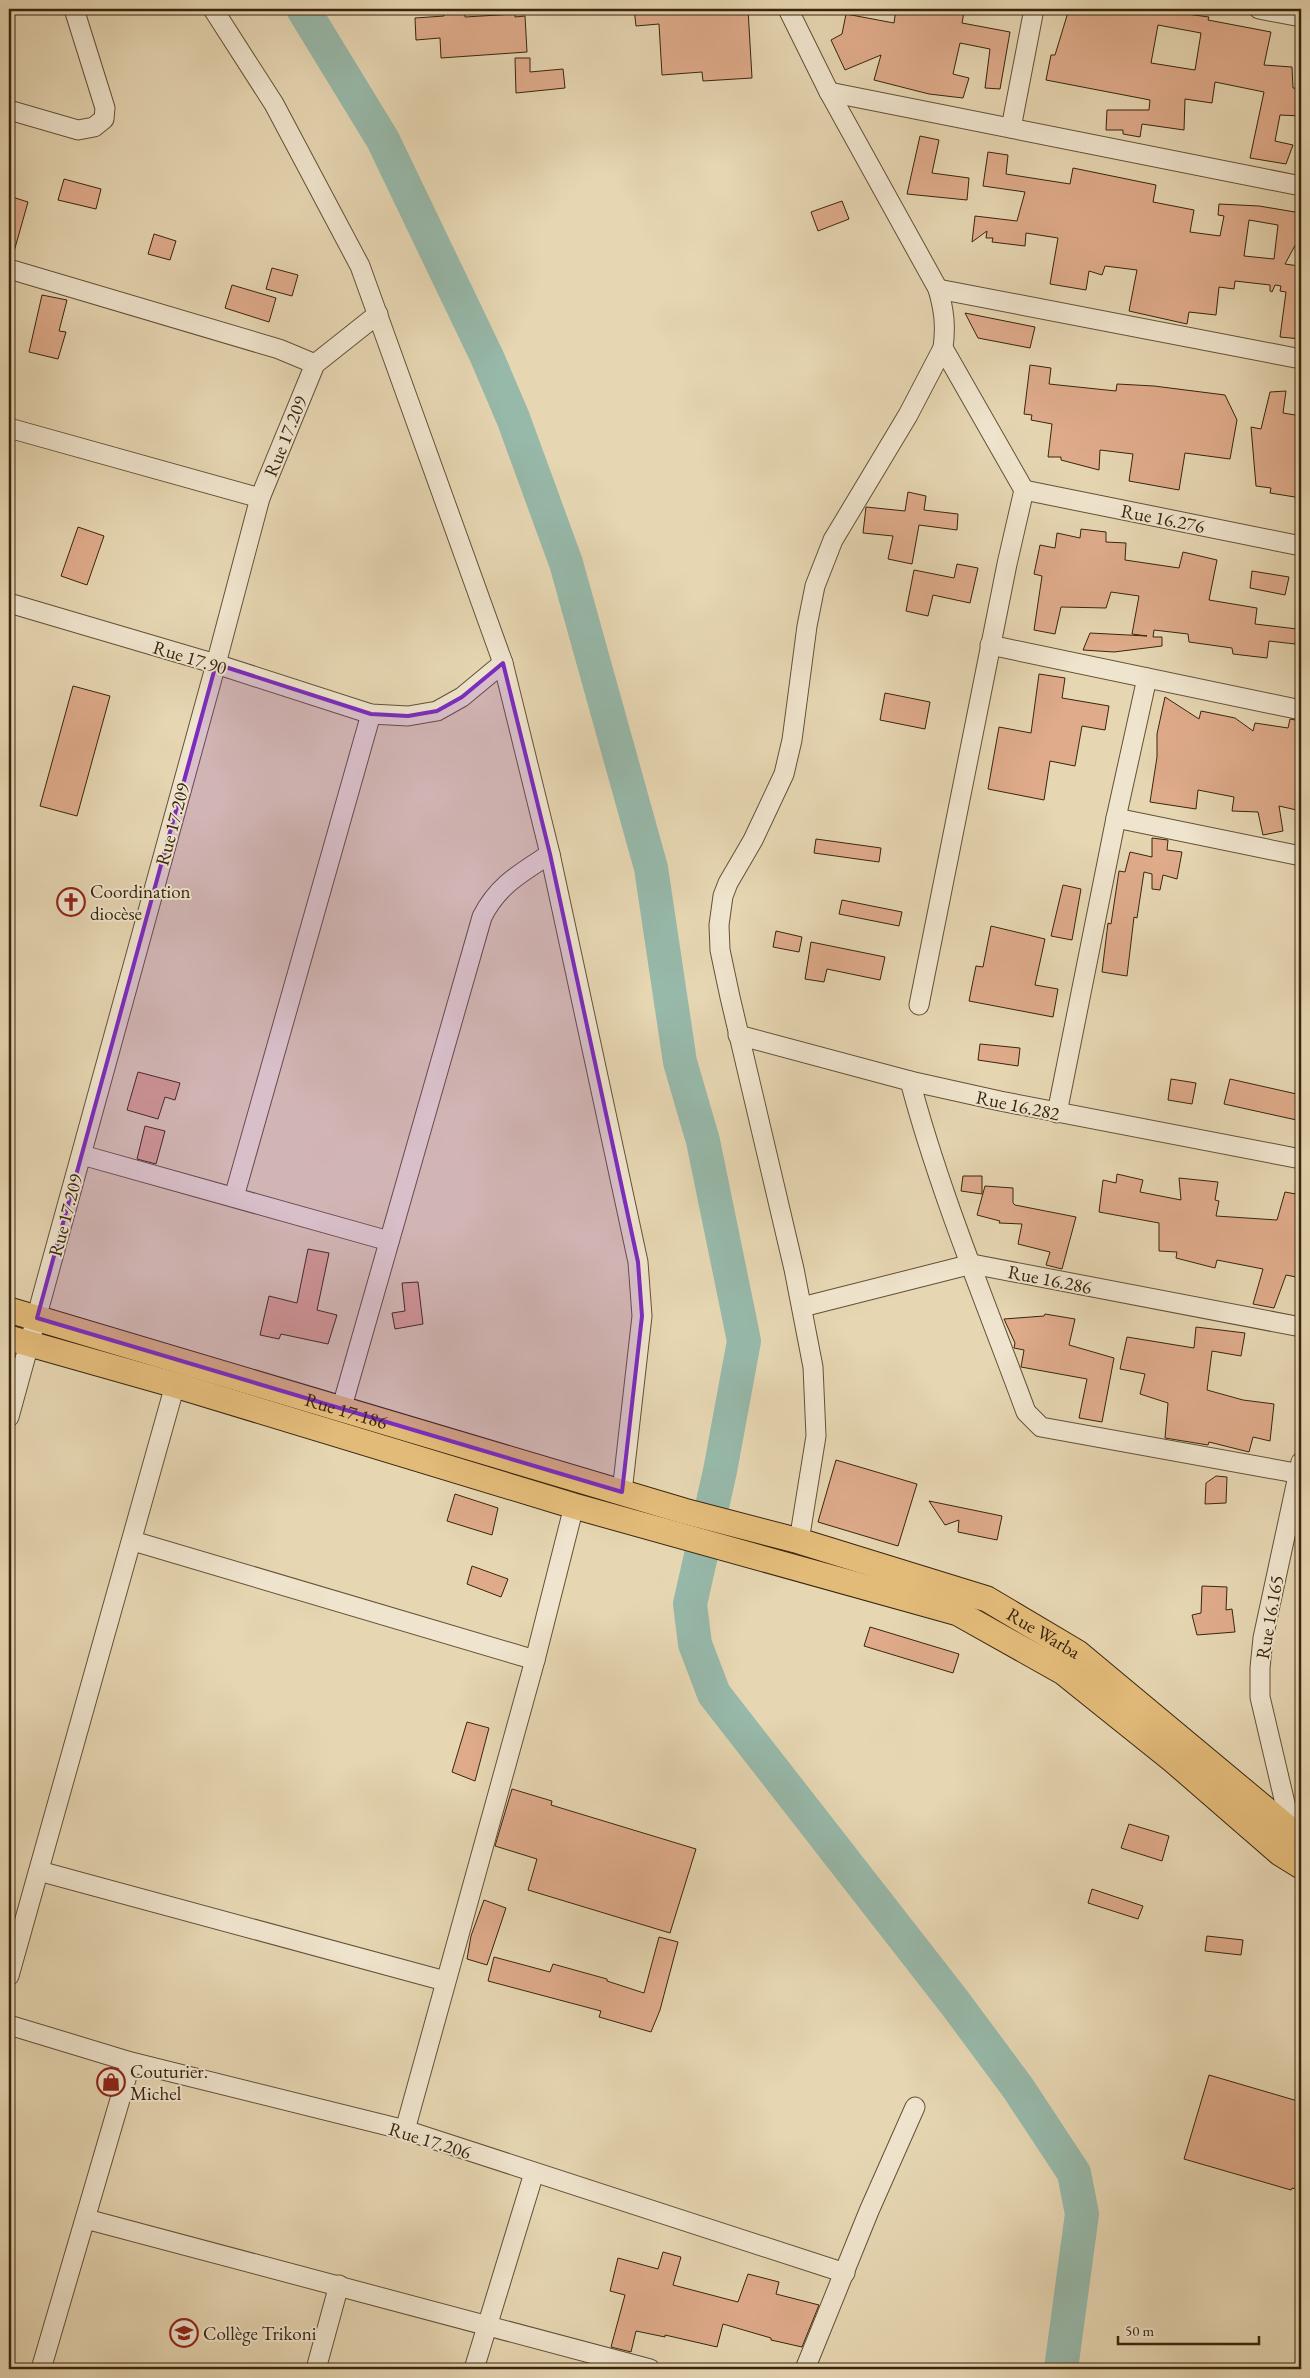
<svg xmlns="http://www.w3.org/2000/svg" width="1310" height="2378" viewBox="0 0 1310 2378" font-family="'EB Garamond',serif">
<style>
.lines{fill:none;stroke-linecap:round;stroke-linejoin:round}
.river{stroke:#97b9aa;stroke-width:34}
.building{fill:#dfab8b;stroke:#38250d;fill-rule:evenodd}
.minor-casing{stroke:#645136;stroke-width:21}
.major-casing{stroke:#38250d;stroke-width:27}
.minor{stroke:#efe4cd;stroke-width:19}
.major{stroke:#e3bb79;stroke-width:25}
.marked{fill:#7b2cbf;fill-opacity:0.2;stroke:#7b2cbf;stroke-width:4;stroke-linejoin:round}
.labels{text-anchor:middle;stroke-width:4;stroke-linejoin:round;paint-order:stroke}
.street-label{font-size:19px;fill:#38250d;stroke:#efe4cd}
.poi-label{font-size:19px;fill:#38250d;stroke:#efe4cd;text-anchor:start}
</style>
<rect width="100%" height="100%" fill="#e6d6b2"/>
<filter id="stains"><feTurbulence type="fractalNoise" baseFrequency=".004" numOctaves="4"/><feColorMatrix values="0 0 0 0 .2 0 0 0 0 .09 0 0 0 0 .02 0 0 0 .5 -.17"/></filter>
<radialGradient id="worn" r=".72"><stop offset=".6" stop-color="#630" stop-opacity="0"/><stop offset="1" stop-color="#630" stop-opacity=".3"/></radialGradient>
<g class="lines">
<polyline class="river" points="303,9 383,140 487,357 513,418 566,563 651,868 680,1062 703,1141 744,1341 720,1471 690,1604 695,1644 714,1694 955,2003 1018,2088 1074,2173 1082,2214 1061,2369"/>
</g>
<g class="building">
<polygon points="443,9 465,9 465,17 515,14 515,17 525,16 527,52 441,58 440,38 416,40 415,18 444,16"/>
<polygon points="634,9 748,9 752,78 703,81 702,72 662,75 659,24 636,26"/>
<polygon points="896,9 948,9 964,12 962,23 1010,32 1000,89 985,88 990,49 960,43 953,74 969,78 963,98 929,94 874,80 881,55 845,70 831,40 842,34 846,14 894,23"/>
<path d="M 1069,9 L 1172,9 L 1172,12 L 1209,17 L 1208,20 L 1271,32 L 1264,65 L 1292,67 L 1293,88 L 1301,89 L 1301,116 L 1280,115 L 1275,141 L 1293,145 L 1286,164 L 1250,158 L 1264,92 L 1215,82 L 1212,103 L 1185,99 L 1184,130 L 1142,124 L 1140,137 L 1123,134 L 1123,130 L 1106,130 L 1107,110 L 1149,110 L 1150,100 L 1046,80 L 1051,55 L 1055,55 ZM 1158,25 L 1201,33 L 1195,70 L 1151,63 Z"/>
<polygon points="515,58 530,58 530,72 563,69 565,88 516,93"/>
<polygon points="920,136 939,140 932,173 969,178 967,200 907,194"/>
<path d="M 988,152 L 1008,155 L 1006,174 L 1070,184 L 1073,168 L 1156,185 L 1153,202 L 1194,210 L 1190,232 L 1220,236 L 1224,216 L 1218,215 L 1219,204 L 1259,206 L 1301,213 L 1298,240 L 1285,264 L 1299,266 L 1296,283 L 1301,283 L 1301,339 L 1280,337 L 1286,292 L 1280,291 L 1281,286 L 1275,285 L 1272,292 L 1270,291 L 1270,285 L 1235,281 L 1234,289 L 1219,287 L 1216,315 L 1189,312 L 1187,324 L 1129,311 L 1137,270 L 1105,266 L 1102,275 L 1089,271 L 1086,290 L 1050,284 L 1058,238 L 1026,233 L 1025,246 L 992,242 L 993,238 L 986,238 L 987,231 L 972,242 L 975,216 L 1017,221 L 1025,192 L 983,186 ZM 1249,220 L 1278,225 L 1274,259 L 1244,256 Z"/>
<polygon points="64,179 101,189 96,209 58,200"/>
<polygon points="9,196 28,202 13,255 9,254"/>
<polygon points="842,201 849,219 818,231 811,212"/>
<polygon points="154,234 176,241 170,260 148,254"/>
<polygon points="272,268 298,275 292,296 266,289"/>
<polygon points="232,285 276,298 269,322 225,308"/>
<polygon points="42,295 67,300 59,331 66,332 58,359 29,352"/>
<polygon points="965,313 1035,327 1030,348 978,338"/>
<polygon points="1030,365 1051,368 1049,384 1116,391 1117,384 1154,386 1225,395 1237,420 1230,459 1185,453 1179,490 1129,481 1133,454 1100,450 1099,470 1061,460 1061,457 1048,457 1052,424 1031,420 1032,415 1024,414"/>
<polygon points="1286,391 1283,413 1301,416 1298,451 1301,452 1301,498 1270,493 1271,488 1256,486 1251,427 1261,429 1270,392"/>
<polygon points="908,492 926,496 924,510 958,514 957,530 919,525 912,564 888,559 893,536 863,533 866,507 905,511"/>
<polygon points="78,527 104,536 87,585 61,576"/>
<polygon points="1081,529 1106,532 1106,542 1126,543 1125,560 1179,568 1183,552 1217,560 1209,600 1257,608 1255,624 1297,629 1295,644 1269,641 1267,658 1233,654 1232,648 1189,642 1188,634 1154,630 1153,637 1162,637 1162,646 1114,652 1083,650 1090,633 1147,636 1132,634 1139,596 1111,592 1106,608 1061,607 1055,634 1034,630 1042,576 1034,574 1040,545 1055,548 1057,533 1080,538"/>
<polygon points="957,564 978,568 970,603 933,595 928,616 906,611 914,570 954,578"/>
<polygon points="1252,571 1289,577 1285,595 1250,588"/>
<polygon points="1039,674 1065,678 1062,698 1109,706 1105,730 1082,726 1075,766 1050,761 1044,800 988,789 999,727 1031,733"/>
<polygon points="73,686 110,696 77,816 40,806"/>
<polygon points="885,693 930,702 925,729 880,720"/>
<polygon points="1165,697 1199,719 1201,711 1235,718 1253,731 1255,723 1288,728 1290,719 1301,721 1301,811 1279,806 1283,831 1263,835 1258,812 1232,811 1234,797 1198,790 1196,809 1150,802 1157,757 1157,734"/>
<polygon points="1152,838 1168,840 1167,850 1182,852 1177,879 1163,875 1160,890 1152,889 1152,874 1144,872 1137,918 1134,917 1127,976 1102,972 1108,923 1111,924 1119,871 1125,872 1130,852 1152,857"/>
<polygon points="816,839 881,848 879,862 814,853"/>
<polygon points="1063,885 1081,889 1072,940 1051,936"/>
<polygon points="842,900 902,912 899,926 839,914"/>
<polygon points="991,926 1045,939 1035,985 1058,989 1053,1017 969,1001 976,966 983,967"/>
<polygon points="776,931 802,937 799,952 773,947"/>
<polygon points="811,942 885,957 880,980 827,969 824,982 805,979"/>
<polygon points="980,1044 1020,1048 1018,1066 978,1060"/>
<polygon points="138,1072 180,1083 175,1100 165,1097 158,1119 127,1110"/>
<polygon points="1171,1079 1196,1083 1192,1104 1168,1100"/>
<polygon points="1230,1079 1301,1095 1301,1121 1224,1104"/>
<polygon points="145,1126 165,1131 156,1164 137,1159"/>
<polygon points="1117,1174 1143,1180 1140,1192 1181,1200 1179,1178 1218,1182 1215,1200 1219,1201 1216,1216 1277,1220 1285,1192 1301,1195 1301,1278 1286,1275 1274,1308 1253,1304 1263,1269 1217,1260 1215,1268 1176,1258 1177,1252 1159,1251 1159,1223 1099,1212 1103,1180 1116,1183"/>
<polygon points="963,1176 982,1176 982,1194 961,1191"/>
<polygon points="985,1186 1013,1188 1013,1203 1015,1205 1076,1217 1062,1269 1046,1265 1050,1252 1018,1244 1022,1224 999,1223 1000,1221 977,1215"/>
<polygon points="308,1249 329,1253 317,1310 337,1315 328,1344 281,1334 279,1339 260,1335 269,1296 297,1303"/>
<polygon points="418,1282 423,1324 395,1329 392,1313 405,1311 402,1283"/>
<polygon points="1045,1314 1075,1319 1069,1345 1114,1358 1102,1422 1079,1418 1087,1379 1021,1367 1024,1350 1014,1348 1015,1343 1004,1319 1044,1316"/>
<polygon points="1196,1327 1245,1333 1241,1356 1212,1351 1207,1390 1243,1400 1274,1404 1270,1441 1253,1437 1249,1452 1209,1442 1208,1445 1165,1438 1168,1403 1140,1394 1145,1374 1120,1369 1127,1337 1194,1348"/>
<polygon points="836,1460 917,1484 898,1546 818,1522"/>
<polygon points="1216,1476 1227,1477 1226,1503 1205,1504 1206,1483"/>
<polygon points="455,1494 498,1508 492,1535 447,1521"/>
<polygon points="929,1501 1002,1516 997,1540 958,1532 959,1520 945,1525"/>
<polygon points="472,1566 508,1579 501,1597 467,1584"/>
<polygon points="1202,1586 1227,1587 1226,1610 1232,1609 1235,1632 1197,1635 1192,1615 1201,1613"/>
<polygon points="870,1627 959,1654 953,1673 864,1646"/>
<polygon points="467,1722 489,1728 475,1781 452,1772"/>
<polygon points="512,1789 552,1801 551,1805 696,1849 670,1933 528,1890 537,1859 495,1846"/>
<polygon points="1129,1824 1169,1836 1162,1861 1121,1848"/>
<polygon points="1092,1889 1143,1906 1138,1919 1088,1903"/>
<polygon points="484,1900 506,1908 487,1965 467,1959 471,1936"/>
<polygon points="1207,1936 1243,1940 1241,1955 1205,1951"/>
<polygon points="659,1937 678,1942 660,2010 651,2032 599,2017 601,2011 488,1981 494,1957 550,1972 553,1964 607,1979 607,1981 644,1993"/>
<polygon points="1209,2075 1301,2102 1301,2190 1292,2188 1291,2190 1184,2159"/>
<polygon points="663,2252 681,2257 673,2285 738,2302 748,2274 779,2282 776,2294 819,2305 802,2347 771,2340 771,2338 723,2324 717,2347 665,2335 665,2337 636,2331 631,2352 611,2347 625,2295 610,2291 618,2258 658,2269"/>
</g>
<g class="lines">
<defs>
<g id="minor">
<polyline points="213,9 274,104 360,266 503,663 550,854 638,1262 642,1316 622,1492"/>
<path d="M 788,9 L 829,92 L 938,289 C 944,310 946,326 943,348 L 1024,490 L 1007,564 L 919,1005"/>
<polyline points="1259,9 1301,17"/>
<polyline points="829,92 1301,186"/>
<polyline points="9,110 78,130 94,127 104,119 105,108 74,9"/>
<polyline points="1011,128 1034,9"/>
<polyline points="9,269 279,349 315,364"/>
<polyline points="938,289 1301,359"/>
<polyline points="9,428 260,498"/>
<polyline points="1024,490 1301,546"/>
<polyline points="9,603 216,664 371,714 408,716 437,711 462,697 503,663"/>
<polyline points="990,645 1301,710"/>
<polyline points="1116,818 1301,856"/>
<polyline points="738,1035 910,1081 1000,1101 1301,1159"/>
<path d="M 910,1081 C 940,1194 986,1303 1026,1412 L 1041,1427 L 1301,1474"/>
<polyline points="1057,1113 1116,818 1147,678"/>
<polyline points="82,1155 389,1241"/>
<polyline points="234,1197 371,714"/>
<polyline points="802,1307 972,1264 1301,1327"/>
<path d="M 341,1410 L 482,917 C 498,885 521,873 550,854"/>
<polyline points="9,1417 216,664 260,498 315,364 378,314"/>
<polyline points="133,1541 535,1660"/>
<polyline points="799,1541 816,1436 813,1367 794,1269 730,997 720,950 719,925 723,896 728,883 753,840 784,774 792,740 807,626 815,586 833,540 908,415 943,348"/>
<polyline points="1292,1833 1260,1697 1260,1668 1263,1638 1301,1462"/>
<polyline points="39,1871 445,1981"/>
<polyline points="9,1976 175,1385"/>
<polyline points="9,2025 131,2062 405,2130 845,2273"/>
<polyline points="405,2130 535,1660 574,1506"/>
<polyline points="86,2219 650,2369"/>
<polyline points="41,2369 131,2062"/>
<polyline points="316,2369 339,2285"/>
<polyline points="474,2369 534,2173"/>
<polyline points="805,2369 869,2211 915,2107"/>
</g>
<g id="major">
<path id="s1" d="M 9,1310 L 684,1511 L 799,1541 L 987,1599 L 1078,1653 L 1301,1839"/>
<polyline points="9,1338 175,1385 574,1506 958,1613 1063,1672 1174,1761 1280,1853 1301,1866"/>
</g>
</defs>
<use href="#minor" class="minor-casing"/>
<use href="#major" class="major-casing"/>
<use href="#minor" class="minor"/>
<use href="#major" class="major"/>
</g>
<path class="marked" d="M 503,663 L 550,854 L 638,1262 L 642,1316 L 622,1492 L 37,1318 L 216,664 L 371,714 L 408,716 L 437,711 L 462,697 Z"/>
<defs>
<symbol id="church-ring" viewBox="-11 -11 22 22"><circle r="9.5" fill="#efe4cd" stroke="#8f2418" stroke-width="1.5"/><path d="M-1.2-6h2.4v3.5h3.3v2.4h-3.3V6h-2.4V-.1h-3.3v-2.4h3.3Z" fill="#8f2418"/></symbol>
<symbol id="shop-ring" viewBox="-11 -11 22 22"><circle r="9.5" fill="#efe4cd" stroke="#8f2418" stroke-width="1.5"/><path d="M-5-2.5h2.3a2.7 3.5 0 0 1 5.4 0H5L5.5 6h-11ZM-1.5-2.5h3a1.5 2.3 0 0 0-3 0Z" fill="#8f2418"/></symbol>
<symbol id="school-ring" viewBox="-11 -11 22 22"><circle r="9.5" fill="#efe4cd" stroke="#8f2418" stroke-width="1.5"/><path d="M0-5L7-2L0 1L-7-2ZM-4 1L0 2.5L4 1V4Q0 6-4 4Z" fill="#8f2418"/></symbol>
</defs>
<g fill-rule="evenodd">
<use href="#church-ring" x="55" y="886" width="32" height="32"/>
<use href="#shop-ring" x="95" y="2066" width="32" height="32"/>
<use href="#school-ring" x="168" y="2317" width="32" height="32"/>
</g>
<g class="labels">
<g class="street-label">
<text transform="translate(285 436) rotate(-68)" y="7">Rue 17.209</text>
<text transform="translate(1163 518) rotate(11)" y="7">Rue 16.276</text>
<text transform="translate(190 657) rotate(17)" y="7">Rue 17.90</text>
<text transform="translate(172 824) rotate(-75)" y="7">Rue 17.209</text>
<text transform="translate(1018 1105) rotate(12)" y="7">Rue 16.282</text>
<text transform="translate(65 1215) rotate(-75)" y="7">Rue 17.209</text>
<text transform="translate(1050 1279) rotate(11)" y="7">Rue 16.286</text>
<text dy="7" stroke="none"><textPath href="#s1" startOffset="352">Rue 17.186</textPath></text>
<text transform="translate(1269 1617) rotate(-80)" y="7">Rue 16.165</text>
<text dy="7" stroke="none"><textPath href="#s1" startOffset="1086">Rue Warba</textPath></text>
<text transform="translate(430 2140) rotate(17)" y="7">Rue 17.206</text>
</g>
<g class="poi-label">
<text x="90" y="898">Coordination<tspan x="90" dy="22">diocèse</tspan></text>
<text x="130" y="2078">Couturier.<tspan x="130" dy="22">Michel</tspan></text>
<text x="203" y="2340">Collège Trikoni</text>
</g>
</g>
<rect width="1310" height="2378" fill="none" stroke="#e6d6b2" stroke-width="30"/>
<rect x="10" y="10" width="1290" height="2358" fill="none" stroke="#38250d" stroke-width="2.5"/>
<rect x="15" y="15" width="1280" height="2348" fill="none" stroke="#38250d"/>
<path d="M1118 2336v8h141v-8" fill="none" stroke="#38250d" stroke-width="2.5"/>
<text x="1125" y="2336" font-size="15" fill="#38250d" stroke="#efe4cd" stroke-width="4" paint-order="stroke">50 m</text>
<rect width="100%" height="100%" filter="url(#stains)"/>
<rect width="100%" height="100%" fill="url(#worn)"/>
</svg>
